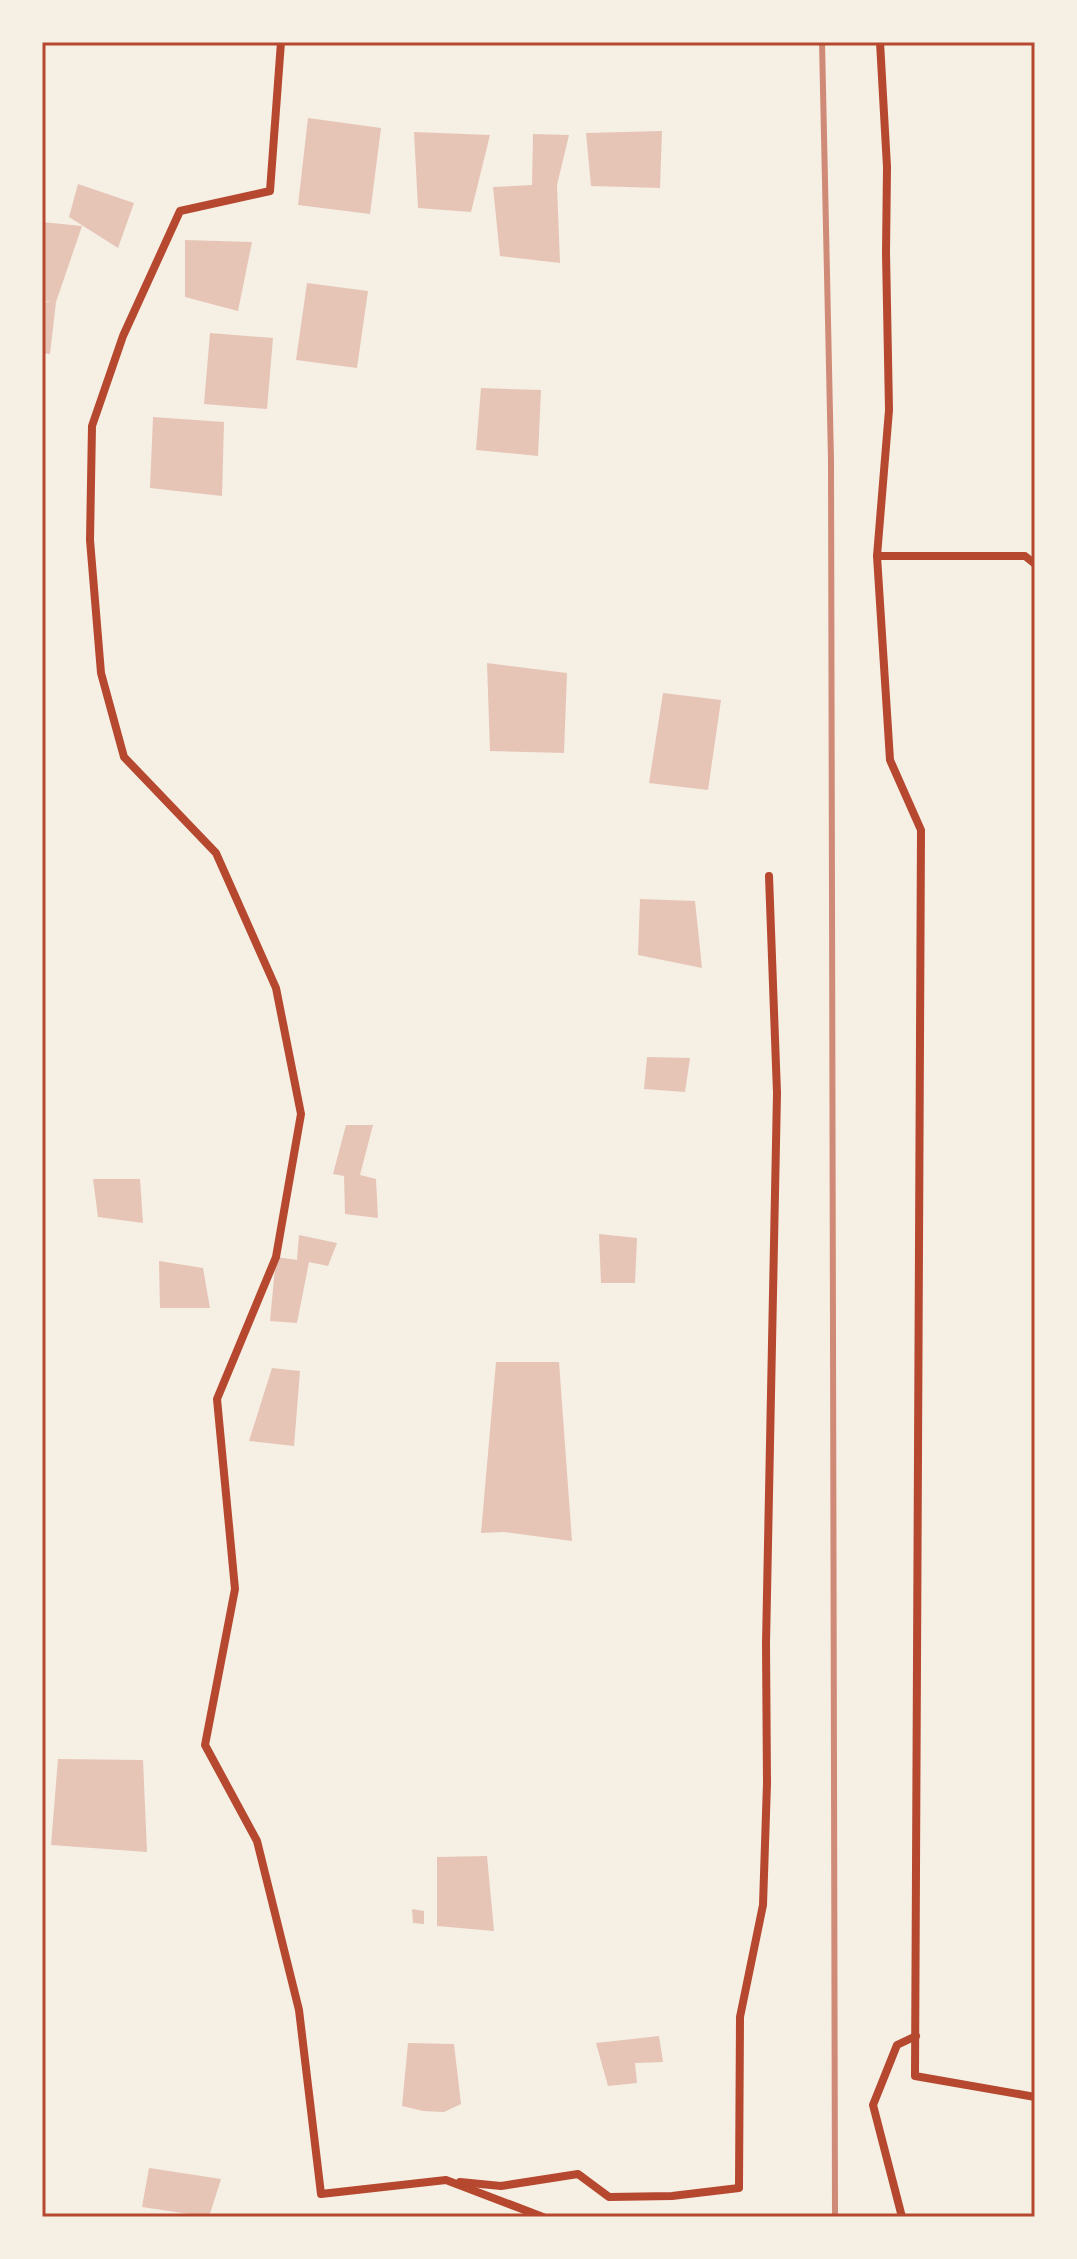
<svg xmlns="http://www.w3.org/2000/svg" width="1077" height="2259" viewBox="0 0 1077 2259" font-family="Overpass,sans-serif">
<style>
.building{fill:#e6c5b7}
.lines{fill:none;stroke-linecap:round;stroke-linejoin:round}
.minor{stroke:#b5482f;stroke-width:8}
.rail{stroke:#cf8b77;stroke-width:6}
.neatline{fill:none;stroke:#b5482f;stroke-width:3}
</style>
<rect width="100%" height="100%" fill="#f6efe4"/>
<g class="building">
<polygon points="308,118 381,128 370,214 298,205"/>
<polygon points="662,131 660,188 591,186 586,133"/>
<polygon points="414,132 490,135 471,212 418,208"/>
<polygon points="533,134 569,135 557,185 560,263 500,256 493,187 532,185"/>
<polygon points="78,184 134,203 118,248 69,217"/>
<polygon points="42,222 82,226 56,302 50,354 42,353 42,302 52,302 42,301"/>
<polygon points="185,240 252,242 238,311 185,297"/>
<polygon points="307,283 368,291 357,368 296,360"/>
<polygon points="210,333 273,338 267,409 204,404"/>
<polygon points="481,388 541,390 538,456 476,450"/>
<polygon points="153,417 224,422 222,496 150,488"/>
<polygon points="487,663 567,673 564,753 490,751"/>
<polygon points="663,693 721,700 708,790 649,783"/>
<polygon points="640,899 695,901 702,968 638,955"/>
<polygon points="647,1057 690,1058 685,1092 644,1089"/>
<polygon points="346,1125 373,1125 360,1175 376,1179 378,1218 345,1214 344,1176 333,1174"/>
<polygon points="93,1179 140,1179 143,1223 98,1217"/>
<polygon points="599,1234 637,1238 635,1283 601,1283"/>
<polygon points="299,1235 337,1243 328,1266 309,1262 297,1323 270,1321 276,1257 297,1260"/>
<polygon points="159,1261 203,1268 210,1308 160,1308"/>
<polygon points="496,1362 559,1362 572,1541 504,1532 481,1533"/>
<polygon points="272,1368 300,1371 294,1446 249,1441"/>
<polygon points="58,1759 143,1760 147,1852 51,1845"/>
<polygon points="487,1856 494,1931 437,1926 437,1857"/>
<polygon points="412,1909 424,1911 424,1924 413,1923"/>
<polygon points="659,2036 663,2062 635,2063 637,2083 608,2086 596,2043"/>
<polygon points="408,2043 454,2044 461,2104 444,2112 423,2111 402,2106"/>
<polygon points="149,2168 221,2179 209,2217 142,2207"/>
</g>
<g class="lines">
<g class="minor">
<polyline points="281,42 270,191 180,211 123,336 92,426 90,540 101,673 124,757 216,853 276,988 301,1114 276,1257 217,1399 235,1589 205,1745 257,1841 299,2010 321,2194 446,2180 543,2217"/>
<polyline points="880,42 887,167 886,253 889,410 877,556 890,760 921,830 915,2076 1035,2097"/>
<polyline points="877,556 1025,556 1035,564"/>
<polyline points="460,2182 501,2186 578,2174 609,2197 672,2196 739,2188 740,2017 763,1905 767,1783 766,1644 777,1093 769,876"/>
<polyline points="902,2217 873,2105 897,2045 916,2036"/>
</g>
<polyline class="rail" points="822,42 831,460 835,2217"/>
</g>
<rect width="1077" height="2259" fill="none" stroke="#f6efe4" stroke-width="88"/>
<rect x="44" y="44" width="989" height="2171" class="neatline"/>
</svg>
